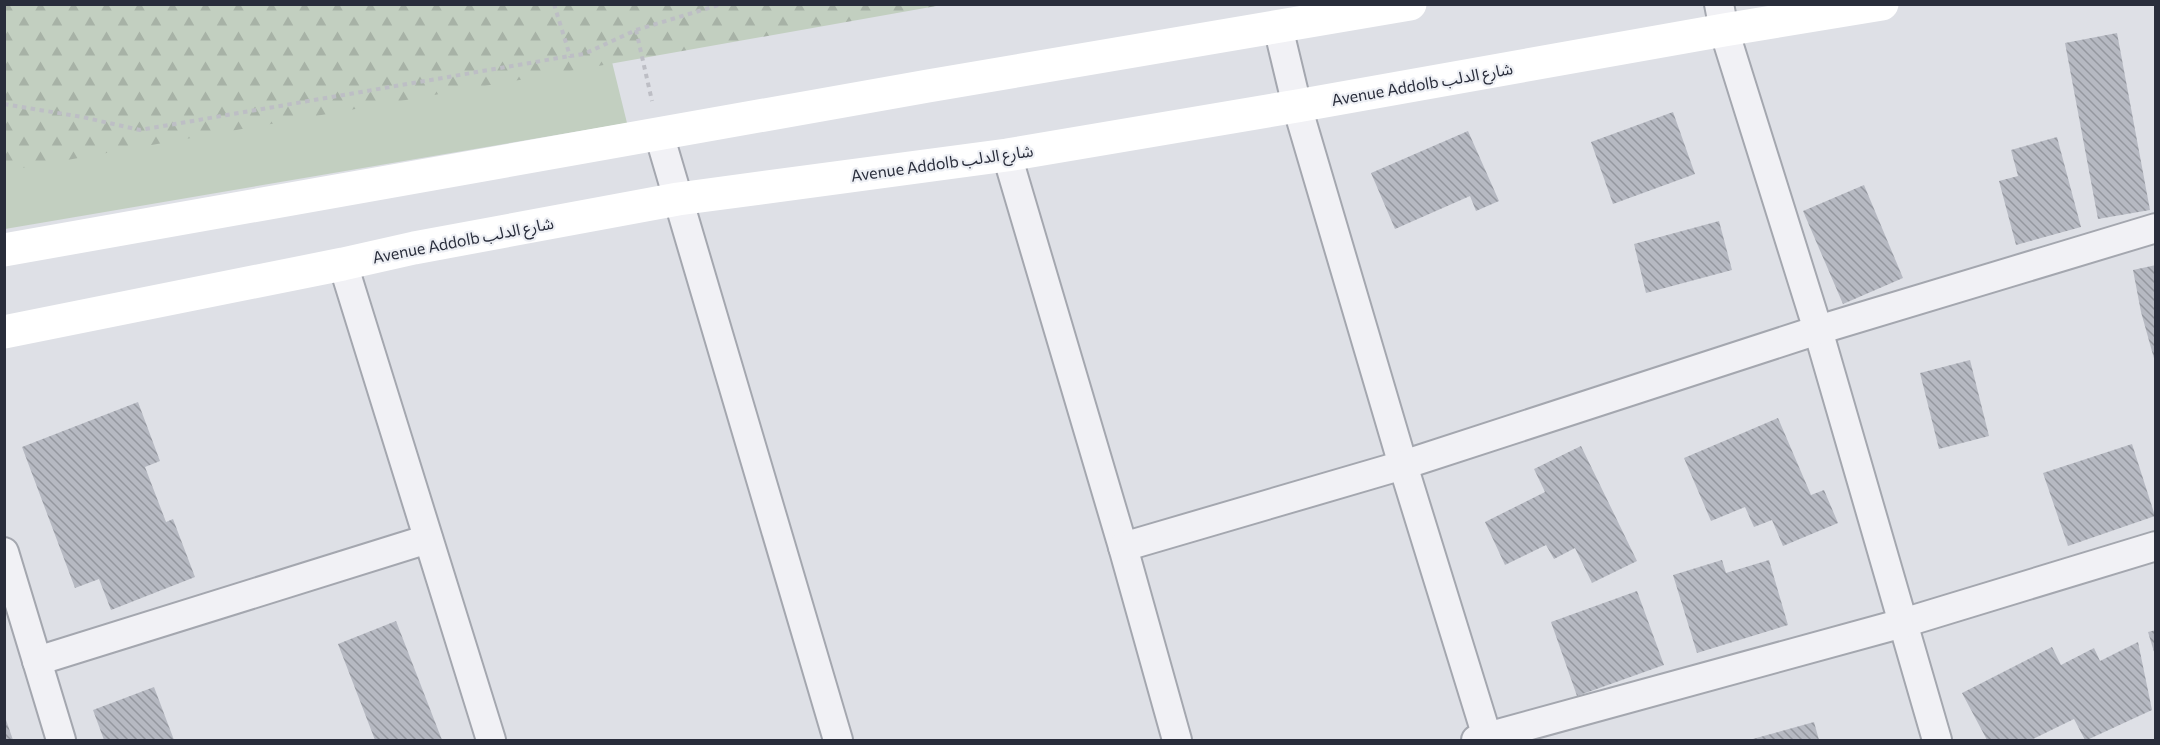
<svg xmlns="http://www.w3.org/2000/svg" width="2160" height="745" viewBox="0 0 2160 745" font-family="Commissioner,'Noto Sans Arabic',sans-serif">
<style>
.green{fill:#c2cfc0}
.forest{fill:url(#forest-firs)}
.building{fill:url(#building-back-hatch)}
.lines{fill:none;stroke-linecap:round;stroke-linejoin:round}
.street-casing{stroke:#a4a7af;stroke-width:32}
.path{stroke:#bdbec5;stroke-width:4;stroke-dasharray:4.5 4.5;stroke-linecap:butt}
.street{stroke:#f1f1f5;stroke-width:28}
.secondary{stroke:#fff;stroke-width:33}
.labels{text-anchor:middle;stroke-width:4.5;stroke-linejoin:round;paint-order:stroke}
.street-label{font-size:16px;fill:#292d3b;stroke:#edeff4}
</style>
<defs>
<pattern id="forest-firs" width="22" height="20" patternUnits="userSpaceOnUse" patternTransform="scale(1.5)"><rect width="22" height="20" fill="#c2cfc0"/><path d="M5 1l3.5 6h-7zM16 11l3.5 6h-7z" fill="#a7b2a6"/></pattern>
<pattern id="building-back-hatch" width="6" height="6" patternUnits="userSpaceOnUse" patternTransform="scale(1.5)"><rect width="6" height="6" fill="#b6b9c2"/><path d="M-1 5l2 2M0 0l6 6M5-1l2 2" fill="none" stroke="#94979f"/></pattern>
</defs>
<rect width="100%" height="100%" fill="#dee0e6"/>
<polygon class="green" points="5,5 555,72 612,62 627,123 5,229"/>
<polygon class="forest" points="5,4 942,4 942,5 5,171"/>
<g class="building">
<polygon points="2117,33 2150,210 2098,219 2065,43"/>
<polygon points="1673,112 1695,174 1613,204 1591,142"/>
<polygon points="1468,131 1499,201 1476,211 1470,196 1395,229 1371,173"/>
<polygon points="2057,137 2081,227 2016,245 1999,181 2018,176 2011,150"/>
<polygon points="1864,185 1903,278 1843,304 1803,211"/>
<polygon points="1719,221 1732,270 1646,293 1634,244"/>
<polygon points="2156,265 2156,362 2155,362 2141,312 2133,270"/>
<polygon points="1970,360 1989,436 1939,449 1920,373"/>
<polygon points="138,402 160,461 145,467 166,522 173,519 195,577 111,610 99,579 75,588 22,447"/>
<polygon points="1778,418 1811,495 1824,490 1838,523 1783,546 1772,520 1754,527 1745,507 1711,521 1684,458"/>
<polygon points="2132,444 2155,516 2068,546 2043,473"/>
<polygon points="1581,446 1637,561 1592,583 1575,548 1554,559 1546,545 1505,565 1485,522 1545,492 1534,469"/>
<polygon points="1722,560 1726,573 1769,560 1788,625 1697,653 1673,575"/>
<polygon points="1637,591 1664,665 1577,696 1551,622"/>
<polygon points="396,621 442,740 375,740 338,644"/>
<polygon points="2156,630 2156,655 2155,655 2148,632"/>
<polygon points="2138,642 2152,710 2087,740 2085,740 2074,719 2031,740 1987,740 1962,693 2052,647 2061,665 2094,648 2100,661"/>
<polygon points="154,687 174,740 104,740 93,710"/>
<polygon points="6,720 13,740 4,740 4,721"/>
<polygon points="1814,722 1819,740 1749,740"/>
</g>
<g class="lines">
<defs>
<g id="street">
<polyline points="1719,4 1724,30 1818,330 1937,740"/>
<polyline points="1278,27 1297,106 1403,465 1488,740"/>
<polyline points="659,134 838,740"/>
<polyline points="1007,155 1123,547 1177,740"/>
<polyline points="343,264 491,740"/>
<polyline points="1123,547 1403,465 1818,330 2156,228"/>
<polyline points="4,552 61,740"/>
<polyline points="37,661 428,539"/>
<polyline points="1476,740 1903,623 2156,546"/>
</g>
</defs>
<use href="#street" class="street-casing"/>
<g class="path">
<polyline points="554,4 570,56 584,54 636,30 722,4"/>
<polyline points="636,30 652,101"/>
<polyline points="4,104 82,117 140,130 570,56"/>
</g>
<use href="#street" class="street"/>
<g class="secondary">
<polyline points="4,250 928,86 1410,4"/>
<polyline points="4,332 343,264 414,248 678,199 1007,155 1297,106 1724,30 1882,4"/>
</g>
</g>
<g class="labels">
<g class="street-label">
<text transform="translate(1422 84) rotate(-10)" y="6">Avenue Addolb شارع الدلب</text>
<text transform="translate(942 163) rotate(-8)" y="6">Avenue Addolb شارع الدلب</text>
<text transform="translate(463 240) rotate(-11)" y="6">Avenue Addolb شارع الدلب</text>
</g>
</g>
<rect width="2160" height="745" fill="none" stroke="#292d3b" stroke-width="12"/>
</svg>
